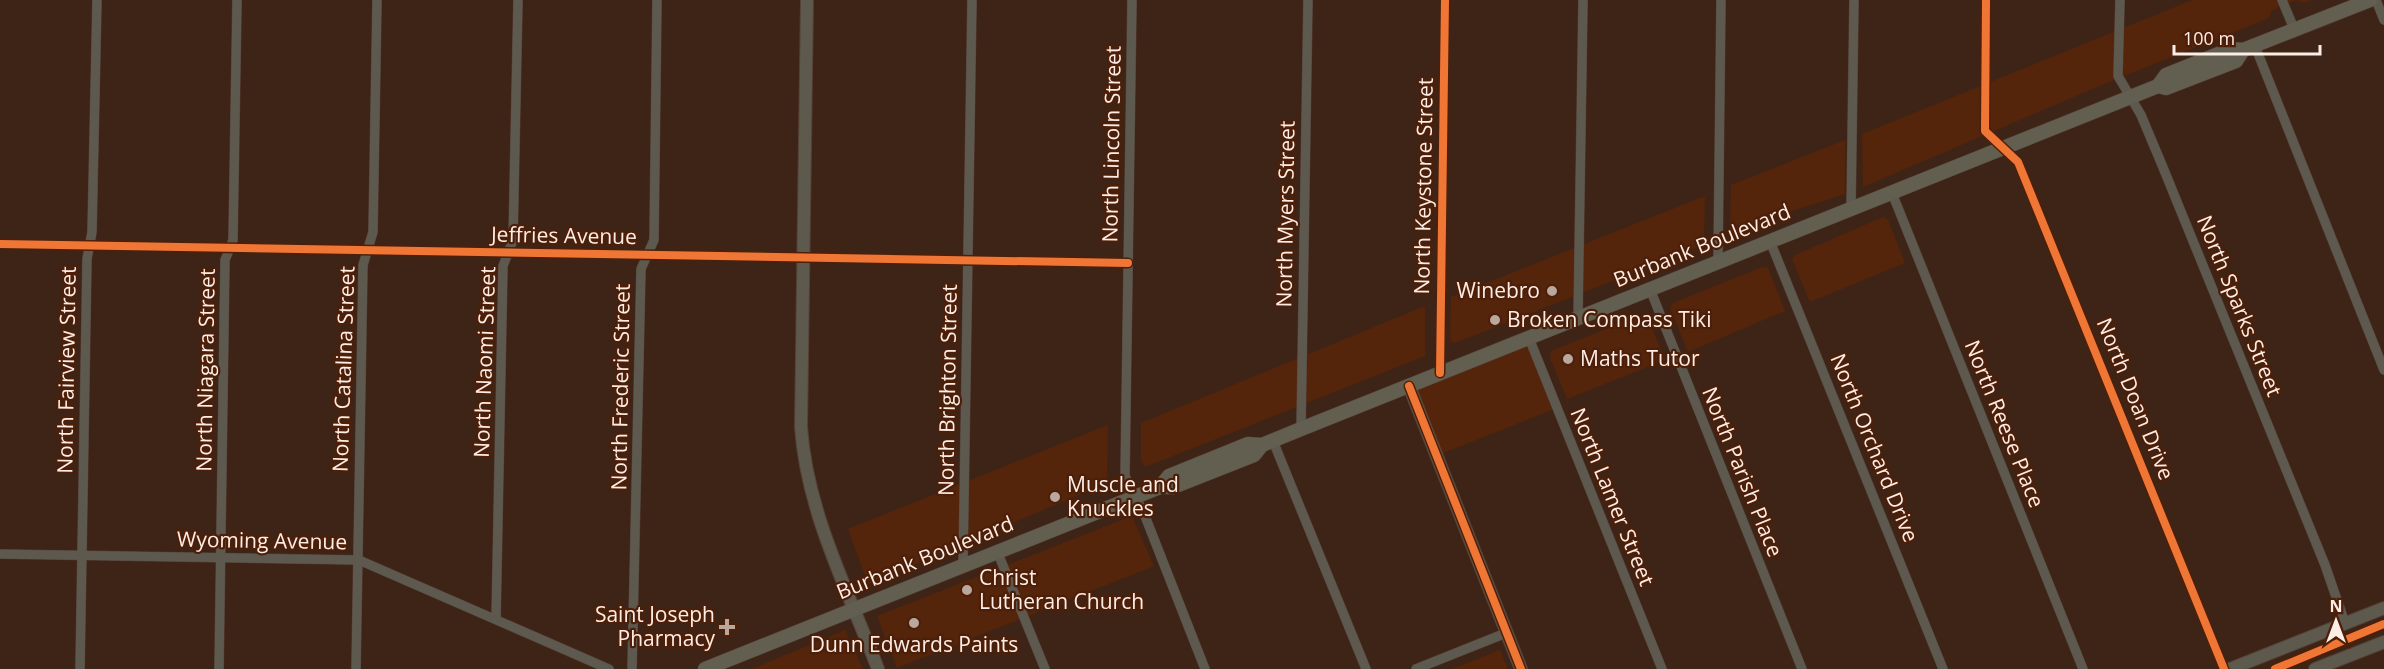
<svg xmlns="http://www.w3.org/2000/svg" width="2384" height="669" viewBox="0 0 2384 669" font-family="'Open Sans',sans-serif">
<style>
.built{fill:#54240b}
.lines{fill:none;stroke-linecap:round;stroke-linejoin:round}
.street-casing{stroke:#554138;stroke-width:10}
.secondary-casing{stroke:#554138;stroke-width:14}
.primary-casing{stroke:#554138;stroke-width:15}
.street{stroke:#5e594f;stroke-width:9}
.secondary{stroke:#5d594d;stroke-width:12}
.primary{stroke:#635f50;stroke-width:14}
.cycleway-casing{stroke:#4d1f08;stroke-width:11}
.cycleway{stroke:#f07635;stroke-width:8}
.poi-dot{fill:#baa79e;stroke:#4d1f08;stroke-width:2}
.labels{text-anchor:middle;stroke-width:4.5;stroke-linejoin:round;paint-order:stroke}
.street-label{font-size:21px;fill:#fdede7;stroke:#4d1f08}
.poi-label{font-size:21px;fill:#fdede7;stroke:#4d1f08;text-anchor:start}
</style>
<rect width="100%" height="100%" fill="#3e2417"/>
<g class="built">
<polygon points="2192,0 2312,0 2304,3 2296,0 2272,10 2269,18 2109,82 1863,187 1862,134"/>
<polygon points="1845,140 1845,194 1730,231 1731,185"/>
<polygon points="1705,196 1704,245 1455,343 1450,341 1451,297"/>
<polygon points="1883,217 1888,220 1905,263 1810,302 1792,259 1795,255"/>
<polygon points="1762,267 1768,268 1785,311 1688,352 1670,308 1673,303"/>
<polygon points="1425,306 1425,356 1145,467 1141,461 1141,423"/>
<polygon points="1646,313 1665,360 1567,399 1550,358 1551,351"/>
<polygon points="1530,340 1559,407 1436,456 1413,388"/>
<polygon points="1108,425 1107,483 868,584 848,529"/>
<polygon points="1132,516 1154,566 897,668 877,616"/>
<polygon points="845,630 863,669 752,669"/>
<polygon points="1500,650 1508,669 1452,669"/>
</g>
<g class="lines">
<defs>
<g id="street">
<polyline points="1132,0 1125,476 1145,516 1205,669"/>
<polyline points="1986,0 1985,131 2018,162 2224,669"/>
<polyline points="2120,0 2118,76 2141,115 2162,165 2325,565 2345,623"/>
<polyline points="2282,0 2295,31"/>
<polyline points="2376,0 2384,20"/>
<polyline points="2255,46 2384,370"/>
<polyline points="1892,193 2083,669"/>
<polyline points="1851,209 1854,0"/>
<polyline points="1770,241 1943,669"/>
<polyline points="0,244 1128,263"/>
<polyline points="1718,261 1721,0"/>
<polyline points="1650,289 1802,669"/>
<polyline points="1578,318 1583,0"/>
<polyline points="1529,338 1662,669"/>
<polyline points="1440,373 1445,0"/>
<polyline points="1301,429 1308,0"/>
<polyline points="1273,441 1366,669"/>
<polyline points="997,551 1045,669"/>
<polyline points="0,554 359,560 609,669"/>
<polyline points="963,565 972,0"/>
<polyline points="496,619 503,266 513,240 518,0"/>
<polyline points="80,669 87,259 92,232 97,0"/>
<polyline points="219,669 225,260 233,240 237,0"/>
<polyline points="356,669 363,265 373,232 377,0"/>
<polyline points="632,669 641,269 654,240 657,0"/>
<polyline points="1416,669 1506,633"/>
</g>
<g id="secondary">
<path d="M 807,0 L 801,427 C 807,513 848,590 878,669"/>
<polyline points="1409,386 1521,669"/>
<polyline points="2230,669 2384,608"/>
<polyline points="2315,669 2384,642"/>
</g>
<g id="primary">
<polyline points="2158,86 2166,88 2236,61 2243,50"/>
<polyline points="1160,487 1169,476 1248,444 1262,445"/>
<polyline points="705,669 1160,487 1173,487 1254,455 1262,445 1301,429 2158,86 2166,75 2231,49 2243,50 2370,0"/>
</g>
</defs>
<use href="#street" class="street-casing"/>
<use href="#secondary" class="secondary-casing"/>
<use href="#primary" class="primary-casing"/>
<use href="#street" class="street"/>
<use href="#secondary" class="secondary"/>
<use href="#primary" class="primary"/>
<defs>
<g id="cycleway">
<polyline points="1986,0 1985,131 2018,162 2224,669"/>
<polyline points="0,244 1128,263"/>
<polyline points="1440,373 1445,0"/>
<polyline points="1409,386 1521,669"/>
<polyline points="2275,669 2384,624"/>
</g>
</defs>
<use href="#cycleway" class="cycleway-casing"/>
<use href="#cycleway" class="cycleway"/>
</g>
<g class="poi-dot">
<circle cx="1552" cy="291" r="6"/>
<circle cx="1495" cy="320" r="6"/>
<circle cx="1568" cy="359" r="6"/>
<circle cx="1055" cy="497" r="6"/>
<circle cx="967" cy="590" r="6"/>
<circle cx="914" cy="623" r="6"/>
<path d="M724 618h6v6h6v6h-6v6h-6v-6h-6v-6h6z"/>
</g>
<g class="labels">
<g class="street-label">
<text transform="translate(1112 144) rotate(-89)" y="7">North Lincoln Street</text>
<text transform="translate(1424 186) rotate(-89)" y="7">North Keystone Street</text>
<text transform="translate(1286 214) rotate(-89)" y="7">North Myers Street</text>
<text transform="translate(564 236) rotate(1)" y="7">Jeffries Avenue</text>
<text transform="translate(1702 246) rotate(-22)" y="7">Burbank Boulevard</text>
<text transform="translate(2239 306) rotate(68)" y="7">North Sparks Street</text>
<text transform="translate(485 362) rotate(-88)" y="7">North Naomi Street</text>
<text transform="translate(344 369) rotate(-88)" y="7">North Catalina Street</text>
<text transform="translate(67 370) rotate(-89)" y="7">North Fairview Street</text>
<text transform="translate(206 370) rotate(-89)" y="7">North Niagara Street</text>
<text transform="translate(621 387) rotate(-89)" y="7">North Frederic Street</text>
<text transform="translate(948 390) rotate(-89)" y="7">North Brighton Street</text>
<text transform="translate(2135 399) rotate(68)" y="7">North Doan Drive</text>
<text transform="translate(2004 424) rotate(68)" y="7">North Reese Place</text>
<text transform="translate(1874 448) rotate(68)" y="7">North Orchard Drive</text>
<text transform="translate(1742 472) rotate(68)" y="7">North Parish Place</text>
<text transform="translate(1612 497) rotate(68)" y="7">North Lamer Street</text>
<text transform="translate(262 541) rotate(1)" y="7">Wyoming Avenue</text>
<text transform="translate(925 558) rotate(-22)" y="7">Burbank Boulevard</text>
</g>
<g class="poi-label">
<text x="1540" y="298" text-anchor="end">Winebro</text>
<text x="1507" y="327">Broken Compass Tiki</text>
<text x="1580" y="366">Maths Tutor</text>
<text x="1067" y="492">Muscle and<tspan x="1067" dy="24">Knuckles</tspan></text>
<text x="979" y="585">Christ<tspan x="979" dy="24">Lutheran Church</tspan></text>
<text x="715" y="622" text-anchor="end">Saint Joseph<tspan x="715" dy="24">Pharmacy</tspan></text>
<text x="914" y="652" text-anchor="middle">Dunn Edwards Paints</text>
</g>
</g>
<g transform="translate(2336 621)" stroke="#4d1f08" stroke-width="4.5" paint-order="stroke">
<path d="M0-4.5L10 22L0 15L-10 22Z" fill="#fdede7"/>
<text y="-9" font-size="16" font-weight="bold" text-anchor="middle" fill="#fdede7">N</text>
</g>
<path d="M2174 45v9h146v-9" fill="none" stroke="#fdede7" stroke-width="3"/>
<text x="2183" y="45" font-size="18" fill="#fdede7" stroke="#4d1f08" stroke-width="4.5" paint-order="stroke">100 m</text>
</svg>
